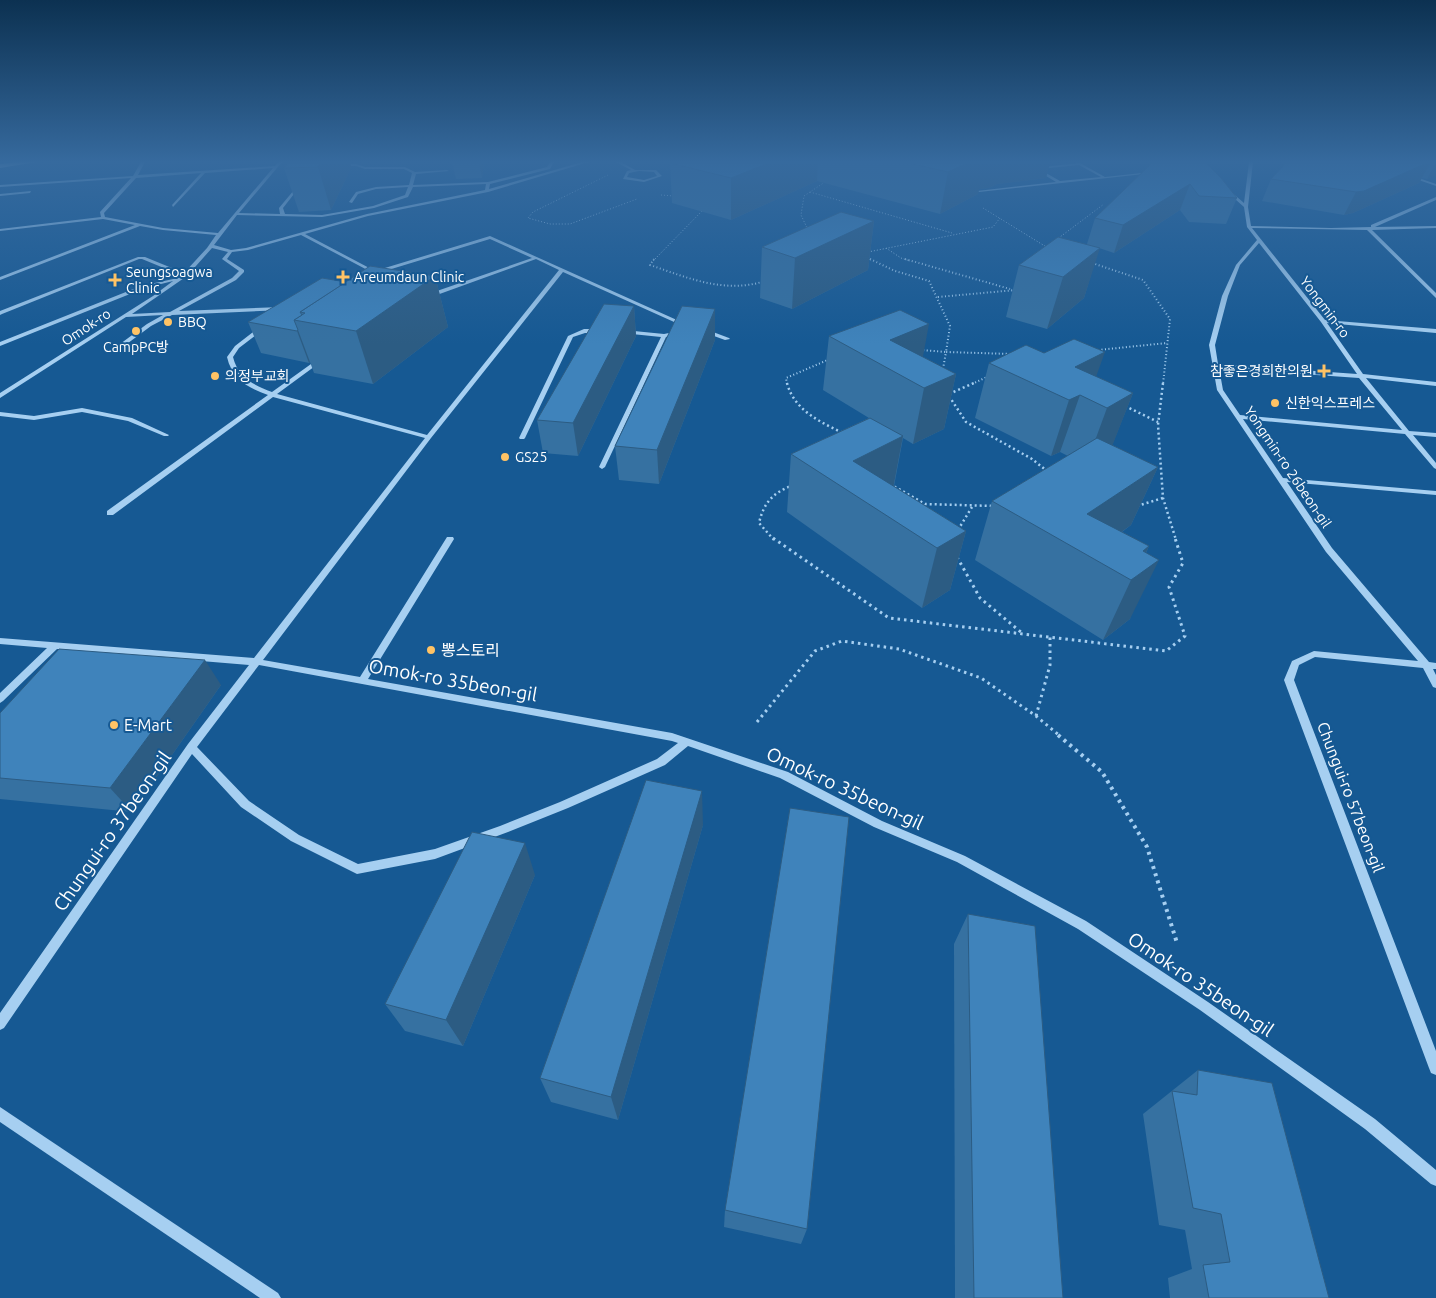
<svg xmlns="http://www.w3.org/2000/svg" width="1436" height="1298" viewBox="0 0 1436 1298" font-family="Ubuntu,'Noto Sans KR',sans-serif">
<style>
.lines{fill:none;stroke-linecap:round;stroke-linejoin:round}
.path-far4{stroke:#a6cff1;stroke-width:1;stroke-dasharray:1 2;stroke-linecap:butt}
.path-far3{stroke:#a6cff1;stroke-width:2;stroke-dasharray:1 2.5;stroke-linecap:butt}
.path-far2{stroke:#a6cff1;stroke-width:2.5;stroke-dasharray:2 3;stroke-linecap:butt}
.path-far1{stroke:#a6cff1;stroke-width:3;stroke-dasharray:2.5 4;stroke-linecap:butt}
.path{stroke:#a6cff1;stroke-width:4;stroke-dasharray:3 4.5;stroke-linecap:butt}
.minor{fill:#a6cff1;fill-rule:evenodd}
.major{fill:#eff7ff;fill-rule:evenodd}
.wall{fill:#3671a1}
.shaded-wall{fill:#2c5c83}
.building{fill:#3f83bb;stroke:#2c5c83}
.poi-dot{fill:#ffc365;stroke:#165993;stroke-width:2}
.labels{text-anchor:middle;stroke-width:4;stroke-linejoin:round;paint-order:stroke}
.far-poi-label{font-size:14px;fill:#fff;stroke:#165993;text-anchor:start}
.far-street-label{font-size:14px;fill:#fff;stroke:#165993}
.poi-label{font-size:16px;fill:#fff;stroke:#165993;text-anchor:start}
.street-label{font-size:16px;fill:#fff;stroke:#165993}
.near-street-label{font-size:19px;fill:#fff;stroke:#165993}
</style>
<rect width="100%" height="100%" fill="#165993"/>
<g class="lines">
<g class="path-far4">
<polyline points="608,175 533,212 528,218 550,224 570,224 637,199"/>
<polyline points="810,192 952,233"/>
<polyline points="661,195 674,196"/>
<polyline points="983,208 1048,248"/>
<polyline points="808,230 801,215 804,196 825,182"/>
<polyline points="1056,240 1104,204"/>
<polyline points="886,248 901,258 910,261"/>
<polyline points="868,252 993,227 1000,218"/>
<polyline points="867,258 872,261"/>
<polyline points="653,261 703,210"/>
</g>
<g class="path-far3">
<path d="M 654,259 L 650,265 C 688,278 725,294 765,281"/>
<polyline points="870,259 895,271 929,281 950,326 946,352 921,350"/>
<polyline points="905,259 1010,289"/>
<polyline points="1092,263 1143,280 1170,319 1163,384"/>
<polyline points="938,297 1016,290"/>
<polyline points="1098,350 1167,343"/>
<polyline points="943,369 946,352 1012,354"/>
<polyline points="787,384 786,378 830,359"/>
<polyline points="972,384 989,376"/>
</g>
<g class="path-far2">
<path d="M 787,383 C 794,410 820,422 843,433"/>
<polyline points="1163,383 1158,425 1163,498 1176,540"/>
<polyline points="949,394 974,383"/>
<polyline points="949,396 966,422 1032,459 1047,471"/>
<polyline points="1125,406 1158,422"/>
<polyline points="890,484 925,504 994,506"/>
<polyline points="1137,506 1163,498"/>
<polyline points="958,530 972,507"/>
<path d="M 774,540 L 759,523 C 764,502 773,493 793,485"/>
</g>
<g class="path-far1">
<polyline points="773,538 889,618 1166,651 1185,636 1169,587 1183,563 1175,538"/>
<polyline points="957,557 980,598 1022,633"/>
<polyline points="1036,716 1050,665 1050,637"/>
<polyline points="757,722 815,651 842,641 899,649 981,678 1036,716 1060,736"/>
</g>
<polyline class="path" points="1058,735 1102,772 1147,847 1177,943"/>
<g class="minor">
<path d="M 141,162 L 145,162 L 138,175 L 275,166 L 278,162 L 282,162 L 239,213 L 280,214 L 279,208 L 299,184 L 301,185 L 283,208 L 285,214 L 322,215 L 373,206 L 405,195 L 408,187 L 376,189 L 358,194 L 352,203 L 349,202 L 356,192 L 376,187 L 409,185 L 412,173 L 404,169 L 365,169 L 356,166 L 339,166 L 340,164 L 356,164 L 365,167 L 405,167 L 415,172 L 447,170 L 449,171 L 416,174 L 413,185 L 488,182 L 547,167 L 550,162 L 554,162 L 550,169 L 490,184 L 489,189 L 582,162 L 589,162 L 488,192 L 368,216 L 305,234 L 375,271 L 490,236 L 688,325 L 683,326 L 563,272 L 431,438 L 263,660 L 360,677 L 447,537 L 453,537 L 454,539 L 368,679 L 672,733 L 788,772 L 882,821 L 965,856 L 1086,921 L 1208,1002 L 1375,1119 L 1436,1170 L 1436,1186 L 1431,1184 L 1365,1129 L 1200,1010 L 1078,929 L 957,862 L 874,827 L 780,778 L 688,746 L 665,765 L 568,808 L 508,832 L 435,859 L 357,874 L 291,841 L 241,807 L 192,754 L 4,1028 L 0,1030 L 0,1013 L 188,744 L 249,665 L 57,649 L 3,701 L 0,703 L 0,693 L 47,648 L 0,644 L 0,638 L 254,658 L 425,438 L 273,397 L 113,515 L 107,515 L 107,511 L 268,395 C 248,388 232,379 227,357 L 235,346 L 261,326 L 265,326 L 265,328 L 239,348 L 233,357 C 238,377 253,385 272,392 L 318,359 L 322,359 L 322,361 L 277,394 L 427,435 L 559,270 L 536,259 L 434,296 L 427,292 L 427,290 L 434,292 L 532,258 L 490,239 L 375,274 L 301,235 L 248,250 L 232,252 L 227,259 L 244,270 L 244,272 L 236,280 L 179,311 L 282,307 L 284,308 L 284,310 L 172,315 L 151,326 L 116,352 L 112,352 L 112,350 L 147,324 L 163,315 L 126,317 L 0,398 L 0,393 L 153,296 L 173,281 L 145,288 L 0,346 L 0,342 L 141,286 L 178,278 L 181,275 L 142,259 L 139,259 L 2,314 L 0,315 L 0,311 L 138,257 L 145,257 L 184,273 L 207,248 L 216,235 L 163,230 L 140,226 L 0,280 L 0,277 L 135,225 L 103,219 L 0,231 L 0,229 L 101,217 L 100,212 L 131,178 L 0,187 L 0,185 L 133,176 ZM 273,168 L 218,233 L 163,228 L 105,217 L 104,213 L 136,178 L 201,173 L 172,205 L 173,207 L 205,173 ZM 486,184 L 485,190 L 367,214 L 246,248 L 231,250 L 214,245 L 237,215 L 322,217 L 374,208 L 408,197 L 413,187 ZM 212,248 L 228,252 L 222,259 L 239,271 L 232,278 L 170,312 L 132,314 L 187,276 ZM 259,665 L 672,741 L 678,743 L 657,759 L 560,802 L 500,826 L 435,849 L 358,864 L 299,835 L 249,801 L 197,747 Z"/>
<path d="M 616,162 L 621,162 L 635,170 L 656,170 L 662,176 L 644,182 L 623,179 L 627,171 L 631,170 ZM 639,171 L 654,172 L 657,176 L 644,180 L 627,177 L 629,173 Z"/>
<path d="M 1249,162 L 1253,162 L 1248,207 L 1251,226 L 1331,228 L 1371,227 L 1371,225 L 1436,197 L 1436,200 L 1375,227 L 1436,226 L 1436,228 L 1372,230 L 1436,293 L 1436,298 L 1367,230 L 1252,228 L 1325,320 L 1436,329 L 1436,333 L 1327,323 L 1363,374 L 1436,382 L 1436,386 L 1366,378 L 1409,431 L 1436,433 L 1436,437 L 1413,435 L 1436,463 L 1436,469 L 1434,468 L 1405,434 L 1243,419 L 1283,478 L 1436,491 L 1436,495 L 1287,482 L 1332,548 L 1429,662 L 1436,663 L 1436,669 L 1433,669 L 1436,675 L 1436,688 L 1433,687 L 1423,668 L 1315,657 L 1299,665 L 1294,680 L 1436,1051 L 1436,1075 L 1431,1073 L 1429,1068 L 1284,680 L 1292,661 L 1314,651 L 1418,661 L 1326,552 L 1217,390 L 1209,345 L 1222,296 L 1236,265 L 1257,240 L 1247,227 L 1244,207 L 1226,191 L 1229,190 L 1244,203 ZM 1259,243 L 1321,322 L 1357,374 L 1218,364 L 1215,345 L 1228,296 L 1240,265 ZM 1219,368 L 1359,378 L 1402,430 L 1240,415 L 1223,390 Z"/>
<path d="M 1080,163 L 1105,177 L 1151,172 L 1153,173 L 979,192 L 977,191 L 1056,182 L 1033,168 ZM 1079,165 L 1101,177 L 1060,181 L 1039,169 Z"/>
<polygon points="1410,175 1436,184 1436,186 1410,177"/>
<polygon points="31,191 30,193 0,196 0,194"/>
<polygon points="584,329 599,329 602,331 599,333 585,333 573,337 525,438 524,439 520,439 519,438 568,336"/>
<polygon points="705,329 729,338 730,339 725,340 703,332 703,330"/>
<polygon points="624,330 664,334 669,333 672,335 666,337 605,467 602,469 599,467 661,337 622,333 621,332"/>
<polygon points="82,408 132,418 169,435 168,436 164,436 128,421 82,412 34,420 0,416 0,412 34,416"/>
<polygon points="0,1107 278,1293 281,1298 260,1298 0,1122"/>
</g>
<polygon class="major" points="18,162 37,162 0,168 0,164"/>
</g>
<g class="wall">
<polygon points="288,162 350,162 351,168 331,210 299,212 284,168"/>
<polygon points="452,162 484,162 482,178 456,179"/>
<polygon points="1050,162 1046,178 997,184 989,188 979,189 978,194 940,214 817,181 731,220 672,203 670,163 671,162"/>
<polygon points="1153,162 1237,198 1226,224 1189,222 1180,210 1114,253 1099,248 1084,298 1047,329 1006,317 1019,265 1087,244 1095,218"/>
<polygon points="1287,162 1436,162 1436,175 1427,179 1422,178 1419,183 1353,213 1344,215 1262,201 1271,179"/>
<polygon points="874,221 868,270 792,309 760,298 762,247"/>
<polygon points="435,276 448,327 373,384 314,373 310,362 309,363 261,353 248,322 346,282"/>
<polygon points="634,306 636,336 578,456 543,453 537,420"/>
<polygon points="715,309 715,340 659,484 619,480 615,446"/>
<polygon points="829,336 923,357 956,374 944,429 913,444 903,438 894,486 966,531 950,590 922,608 787,512 791,454 869,418 823,390"/>
<polygon points="989,363 1097,377 1133,393 1112,445 1158,467 1131,525 1122,532 1149,546 1146,553 1130,619 1103,640 975,560 992,501 1068,456 1060,452 1051,456 975,418"/>
<polygon points="221,685 132,812 0,799 0,713"/>
<polygon points="703,825 618,1120 551,1102 540,1078"/>
<polygon points="535,875 463,1046 405,1031 385,1004"/>
<polygon points="968,914 1063,1298 955,1298 954,944"/>
<polygon points="1198,1070 1329,1298 1170,1298 1168,1278 1192,1269 1185,1230 1159,1225 1143,1114"/>
<polygon points="725,1210 807,1229 801,1244 724,1227"/>
</g>
<g class="shaded-wall">
<polygon points="320,162 350,162 351,168 331,210 318,167"/>
<polygon points="479,162 484,162 482,178"/>
<polygon points="771,162 818,162 817,181 731,220 731,178"/>
<polygon points="969,162 1050,162 1046,178 997,184 989,188 979,189 978,194 940,214 948,172"/>
<polygon points="1429,162 1431,162 1419,183 1353,213 1344,215 1356,192"/>
<polygon points="1436,163 1436,175 1427,179"/>
<polygon points="1190,184 1180,210 1114,253 1123,225"/>
<polygon points="874,221 868,270 792,309 795,258"/>
<polygon points="1100,248 1084,298 1047,329 1063,277"/>
<polygon points="435,276 448,327 373,384 356,331"/>
<polygon points="634,306 636,336 578,456 573,423"/>
<polygon points="715,309 715,340 659,484 657,450"/>
<polygon points="929,324 919,378 890,340"/>
<polygon points="298,330 310,362 309,363 297,331"/>
<polygon points="1105,352 1088,399 1080,395 1060,452 1051,456 1069,400 1075,367"/>
<polygon points="956,374 944,429 913,444 924,388"/>
<polygon points="1133,393 1111,449 1086,465 1107,408"/>
<polygon points="903,436 892,494 853,461"/>
<polygon points="1158,467 1131,525 1088,556 1087,514"/>
<polygon points="966,531 950,590 922,608 937,548"/>
<polygon points="1149,546 1134,578 1159,560 1130,619 1103,640 1131,580 1143,551"/>
<polygon points="205,660 221,685 132,812 110,788"/>
<polygon points="702,791 703,825 618,1120 611,1097"/>
<polygon points="525,843 535,875 463,1046 446,1020"/>
</g>
<g class="building">
<polygon points="288,162 320,162 318,167 284,168"/>
<polygon points="671,162 771,162 731,178 670,163"/>
<polygon points="904,162 969,162 948,172"/>
<polygon points="1153,162 1205,162 1221,178 1237,198 1199,196 1190,184 1123,225 1095,218"/>
<polygon points="1287,162 1429,162 1364,191 1356,192 1271,179"/>
<polygon points="841,212 874,221 795,258 762,247"/>
<polygon points="1058,237 1100,248 1063,277 1019,265"/>
<polygon points="370,266 435,276 356,331 294,320 305,313 300,312"/>
<polygon points="322,278 346,282 300,312 302,315 294,320 298,330 297,331 248,322"/>
<polygon points="604,304 634,306 573,423 537,420"/>
<polygon points="682,306 715,309 657,450 615,446"/>
<polygon points="900,310 929,324 890,340 956,374 924,388 829,336"/>
<polygon points="1074,339 1105,352 1075,367 1133,393 1107,408 1080,395 1069,400 989,363 1026,345 1044,353"/>
<polygon points="870,418 903,436 853,461 966,531 937,548 791,454"/>
<polygon points="1097,438 1158,467 1087,514 1149,546 1143,551 1159,560 1131,580 992,501"/>
<polygon points="59,649 205,660 110,788 0,778 0,713"/>
<polygon points="646,780 702,791 611,1097 540,1078"/>
<polygon points="790,808 849,817 807,1229 725,1210"/>
<polygon points="472,832 525,843 446,1020 385,1004"/>
<polygon points="968,914 1035,926 1063,1298 974,1298"/>
<polygon points="1198,1070 1272,1083 1329,1298 1209,1298 1203,1265 1230,1262 1221,1214 1193,1208 1172,1091 1197,1095"/>
</g>
<linearGradient id="sky" x2="0" y2="1"><stop stop-color="#0c3151"/><stop offset="0.47" stop-color="#366a9e"/><stop offset="1" stop-color="#366a9e" stop-opacity="0"/></linearGradient>
<rect width="1436" height="344" fill="url(#sky)"/>
<g class="poi-dot">
<path d="M340.5 269.5h5v5h5v5h-5v5h-5v-5h-5v-5h5z"/>
<path d="M112.5 272.5h5v5h5v5h-5v5h-5v-5h-5v-5h5z"/>
<circle cx="168" cy="322" r="5"/>
<circle cx="136" cy="331" r="5"/>
<path d="M1321.5 363.5h5v5h5v5h-5v5h-5v-5h-5v-5h5z"/>
<circle cx="215" cy="376" r="5"/>
<circle cx="1275" cy="403" r="5"/>
<circle cx="505" cy="457" r="5"/>
<circle cx="431" cy="650" r="5"/>
<circle cx="114" cy="725" r="5"/>
</g>
<g class="labels">
<g class="far-poi-label">
<text x="126" y="277">Seungsoagwa<tspan x="126" dy="16">Clinic</tspan></text>
<text x="354" y="282">Areumdaun Clinic</text>
<text x="178" y="327">BBQ</text>
<text x="136" y="352" text-anchor="middle">CampPC방</text>
<text x="1313" y="376" text-anchor="end">참좋은경희한의원</text>
<text x="225" y="381">의정부교회</text>
<text x="1285" y="408">신한익스프레스</text>
<text x="515" y="462">GS25</text>
</g>
<g class="far-street-label">
<text transform="translate(1325 307) rotate(53)" y="5">Yongmin-ro</text>
<text transform="translate(86 327) rotate(-33)" y="5">Omok-ro</text>
<text transform="translate(1288 467) rotate(56)" y="5">Yongmin-ro 26beon-gil</text>
</g>
<g class="poi-label">
<text x="441" y="656">뽕스토리</text>
<text x="124" y="731">E-Mart</text>
</g>
<g class="street-label">
<text transform="translate(1351 797) rotate(69)" y="6">Chungui-ro 57beon-gil</text>
</g>
<g class="near-street-label">
<text transform="translate(453 680) rotate(10)" y="7">Omok-ro 35beon-gil</text>
<text transform="translate(845 788) rotate(25)" y="7">Omok-ro 35beon-gil</text>
<text transform="translate(112 831) rotate(-55)" y="7">Chungui-ro 37beon-gil</text>
<text transform="translate(1201 984) rotate(34)" y="7">Omok-ro 35beon-gil</text>
</g>
</g>
</svg>
